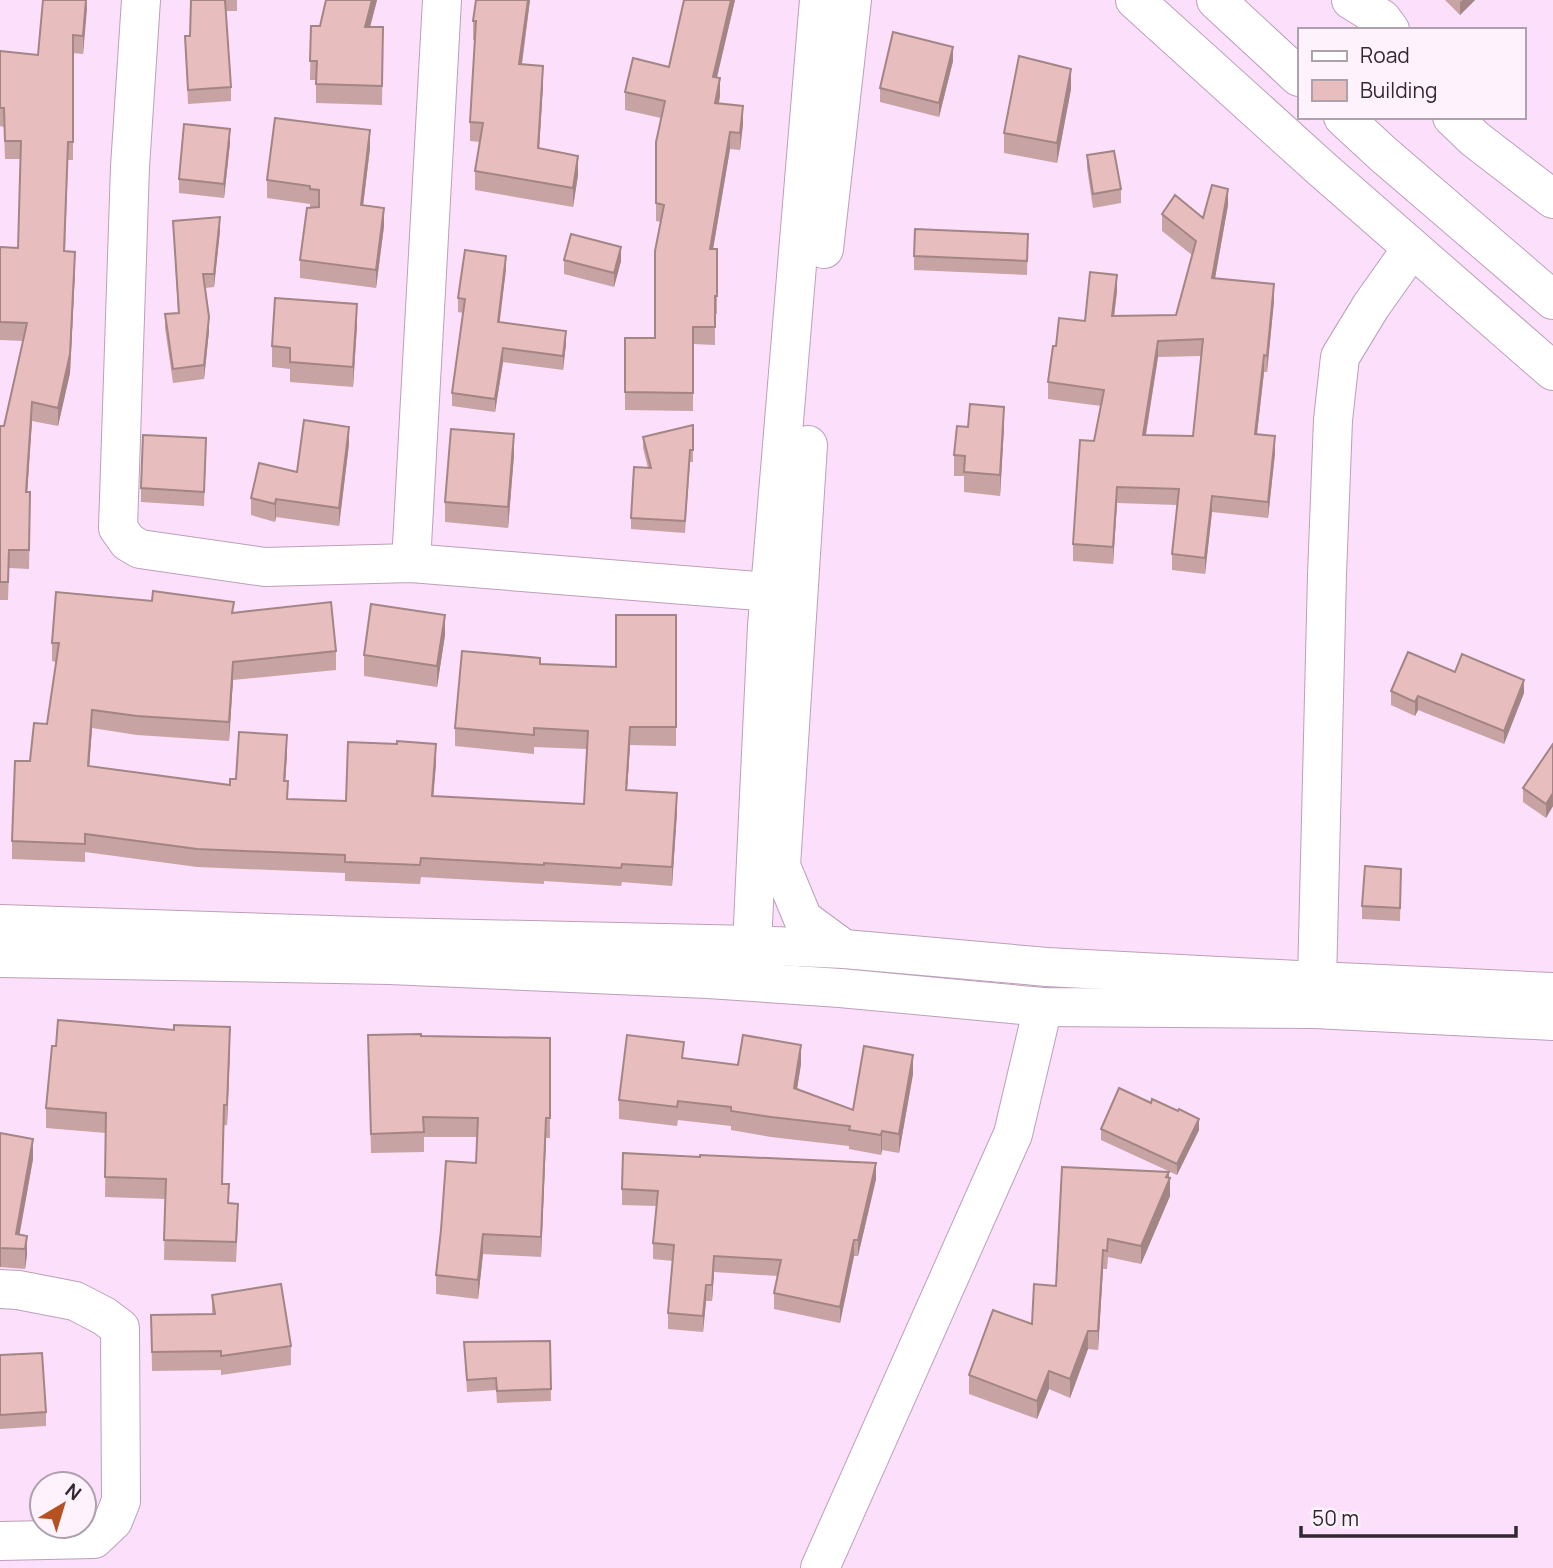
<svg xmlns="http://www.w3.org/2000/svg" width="1553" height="1568" viewBox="0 0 1553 1568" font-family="Manrope,sans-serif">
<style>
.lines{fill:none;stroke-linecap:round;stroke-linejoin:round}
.minor-casing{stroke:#bba0b9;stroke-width:40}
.highway-casing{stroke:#bba0b9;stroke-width:40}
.minor{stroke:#fff;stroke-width:38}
.highway{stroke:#fff;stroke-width:38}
.wall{fill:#c7a3a3;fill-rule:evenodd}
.shaded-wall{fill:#a28584}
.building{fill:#e7bebd;stroke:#a28584;stroke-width:2;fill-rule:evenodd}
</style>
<rect width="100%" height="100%" fill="#fcdffa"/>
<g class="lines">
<defs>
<g id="minor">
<polyline points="141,0 130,167 118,528 128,542 140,549 265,567 411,563 770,592"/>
<polyline points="1351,0 1382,19 1390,30"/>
<polyline points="1452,117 1475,139 1553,199"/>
<polyline points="824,249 852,0"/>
<polyline points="808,445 781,866 803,919 844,949"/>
<polyline points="411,563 442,0"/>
<polyline points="0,924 390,937 752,945 844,949 1047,967 1317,981 1553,992"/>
<polyline points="0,958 390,965 708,979 840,988 1043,1007 1315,1009 1553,1021"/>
<polyline points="750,968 752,945 767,626 819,0"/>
<polyline points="1317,981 1327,575 1333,420 1340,357 1371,306 1412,248"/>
<polyline points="0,1289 18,1290 75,1301 104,1316 120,1328 121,1501 113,1521 94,1539 0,1541"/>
<polyline points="820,1568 1013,1134 1043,1007"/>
</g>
<g id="highway">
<polyline points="1135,0 1323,170 1553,371"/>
<polyline points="1216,0 1299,77"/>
<polyline points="1343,117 1383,154 1553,300"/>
</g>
</defs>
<use href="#minor" class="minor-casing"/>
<use href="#highway" class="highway-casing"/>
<use href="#minor" class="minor"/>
<use href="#highway" class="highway"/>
</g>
<g class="wall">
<polygon points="87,0 83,54 73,53 73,160 68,160 65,251 75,270 70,373 58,426 32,421 27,492 30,510 29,569 9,568 8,600 0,600 0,426 4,426 23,341 0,340 0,247 18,248 21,159 5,159 4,127 0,126 0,51 38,55"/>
<polygon points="191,0 237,0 237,11 226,11 231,87 231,101 188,104 185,36 190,36"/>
<polygon points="326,0 377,0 370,27 383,27 382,105 316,103 316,80 310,80 311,26 320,26"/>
<polygon points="476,0 530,0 522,65 543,85 539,149 578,175 573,207 475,190 475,171 480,142 470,141 470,122 475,40 473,40 473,21"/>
<polygon points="684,0 735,0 717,77 720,96 719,103 743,124 740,150 730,149 713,249 717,249 717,314 715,314 715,345 693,344 693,411 625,410 625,338 655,338 661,222 656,221 656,142 661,118 625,110 625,92 669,67"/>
<polygon points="1445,0 1475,0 1460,15"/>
<polygon points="953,61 939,117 880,102 880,88"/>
<polygon points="1071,89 1057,163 1004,153 1004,133"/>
<polygon points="230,143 224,198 179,193 179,179"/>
<polygon points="370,148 363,205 384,226 376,288 300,278 300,260 313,207 310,207 310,204 267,198 267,180"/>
<polygon points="1087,155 1121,189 1121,203 1093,208 1087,168"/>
<path d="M 1228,205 L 1215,278 L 1274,301 L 1267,372 L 1264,372 L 1257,434 L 1275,453 L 1268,518 L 1212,512 L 1205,574 L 1172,570 L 1172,554 L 1177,505 L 1117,503 L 1113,564 L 1073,561 L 1073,544 L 1101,406 L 1048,399 L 1048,382 L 1056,346 L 1117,291 L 1114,316 L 1176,315 L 1192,255 L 1162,231 L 1162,214 L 1203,218 ZM 1201,356 L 1193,436 L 1146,435 L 1158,357 Z"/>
<polygon points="173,221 220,231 214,287 205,288 209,331 204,379 173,383 165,328 165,314 178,313"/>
<polygon points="1028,234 1027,275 914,270 914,256"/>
<polygon points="564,260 621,261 614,287 564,274"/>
<polygon points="506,269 499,322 566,344 563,370 503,362 495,412 452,406 452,393 463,313 458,312 458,298"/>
<polygon points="357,325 353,387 290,382 290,369 272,367 272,346"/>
<polygon points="693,425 693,462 690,462 685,533 631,529 631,518 648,468 643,448 643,437"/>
<polygon points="1004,427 1000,496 964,492 964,476 954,476 954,455"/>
<polygon points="349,444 339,526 276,517 275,522 251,515 251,498"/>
<polygon points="206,452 204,506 141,502 141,488"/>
<polygon points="514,455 508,528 445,522 445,502"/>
<polygon points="234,612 336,651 336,670 233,680 229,741 137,735 92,728 89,766 230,785 236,779 287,754 285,781 288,799 346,801 436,763 433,796 584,804 587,749 534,747 534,754 455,746 455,728 540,664 616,667 676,615 676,746 630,745 627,790 677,812 672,886 622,882 621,886 544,881 544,884 421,877 420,884 345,881 345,873 197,867 85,852 85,862 12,859 12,841 30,761 47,724 56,662 52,661 52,643"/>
<polygon points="445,635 437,687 364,676 364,655"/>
<polygon points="1391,691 1524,693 1504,744 1418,710 1415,716 1391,705"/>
<polygon points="1553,744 1553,806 1546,818 1523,802 1523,788"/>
<polygon points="1401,882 1400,921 1362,919 1362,906"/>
<polygon points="368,1035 550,1038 550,1138 546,1138 541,1257 483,1254 478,1299 436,1294 436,1275 476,1163 478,1137 424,1137 424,1152 371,1153"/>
<polygon points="230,1047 227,1125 224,1125 222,1184 238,1224 236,1262 164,1260 165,1199 105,1197 106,1133 46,1128 46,1108"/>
<polygon points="684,1059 738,1065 801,1064 797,1089 853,1110 913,1074 899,1153 882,1150 881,1155 849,1149 849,1146 771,1137 731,1130 731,1126 678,1120 677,1126 619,1119 619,1100"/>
<polygon points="1151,1103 1199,1130 1177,1175 1101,1140 1101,1129"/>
<polygon points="0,1133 33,1159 19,1235 27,1236 27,1255 25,1269 0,1267"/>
<polygon points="1169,1178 1170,1196 1141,1264 1108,1257 1107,1269 1103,1269 1098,1350 1088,1349 1070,1398 1049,1389 1037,1419 969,1394 969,1375 1032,1324 1056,1286"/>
<polygon points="876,1179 858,1256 854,1256 840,1323 774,1309 774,1293 777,1276 714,1272 712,1301 706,1301 703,1332 668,1329 668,1313 673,1261 653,1259 653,1243 657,1206 622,1205 622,1189"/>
<polygon points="212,1295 291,1346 291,1365 221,1375 221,1370 152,1371 151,1315 212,1314"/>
<polygon points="550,1341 551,1401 497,1403 496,1390 467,1392 464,1342"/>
<polygon points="0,1355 46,1412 46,1426 0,1429"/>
</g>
<g class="shaded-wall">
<polygon points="86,0 87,9 83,54 83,36"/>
<polygon points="372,0 377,0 365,46 365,27"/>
<polygon points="528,0 530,0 519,83 519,64"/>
<polygon points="731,0 735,0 713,94 713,77"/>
<polygon points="1463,0 1475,0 1460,15 1460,2"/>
<polygon points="953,47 953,61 939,117 939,103"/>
<polygon points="543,66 543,85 538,167 538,148"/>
<polygon points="1071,69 1071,89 1057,163 1057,143"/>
<polygon points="720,78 720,96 715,120 715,103"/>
<polygon points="743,106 743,124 740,150 740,133"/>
<polygon points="230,129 230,143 224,198 224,184"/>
<polygon points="370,130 370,148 361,223 361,205"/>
<polygon points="730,132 730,149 710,267 710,249"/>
<polygon points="578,156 578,175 573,207 573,188"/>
<polygon points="1228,189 1228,205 1212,295 1212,278"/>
<polygon points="384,208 384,226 376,288 376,270"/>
<polygon points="220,217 220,231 214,287 214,274"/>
<polygon points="621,247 621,261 614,287 614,273"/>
<polygon points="75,252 75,270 70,373 58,426 58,408"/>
<polygon points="506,256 506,269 498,336 498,322"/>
<polygon points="1117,275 1117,291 1112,333 1112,316"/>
<polygon points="1274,284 1274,301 1267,372 1267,356"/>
<polygon points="357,304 357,325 353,387 353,367"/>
<polygon points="209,317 209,331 204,379 204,365"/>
<polygon points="566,331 566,344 563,370 563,356"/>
<polygon points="1158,341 1158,357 1143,451 1143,435"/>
<polygon points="503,348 503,362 495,412 495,399"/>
<polygon points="1264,355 1264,372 1255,451 1255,434"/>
<polygon points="32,402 32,421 26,510 26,492"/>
<polygon points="1004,407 1004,427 1000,496 1000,475"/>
<polygon points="349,427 349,444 339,526 339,508"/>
<polygon points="514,434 514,455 508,528 508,507"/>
<polygon points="1275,436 1275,453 1268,518 1268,502"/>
<polygon points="1117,487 1117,503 1113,564 1113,547"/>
<polygon points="1212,496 1212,512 1205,574 1205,558"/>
<polygon points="276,499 276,517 275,522 275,504"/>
<polygon points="445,615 445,635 437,687 437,666"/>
<polygon points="233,662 233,680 229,741 229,722"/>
<polygon points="1524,680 1524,693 1504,744 1504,731"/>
<polygon points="1418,696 1418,710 1415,716 1415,702"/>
<polygon points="92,710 92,728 88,784 88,766"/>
<polygon points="630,727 630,745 626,808 626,790"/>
<polygon points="287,735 287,754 284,800 284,781"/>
<polygon points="436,744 436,763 432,814 432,796"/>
<polygon points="677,793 677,812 672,886 672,867"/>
<polygon points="1553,793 1553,806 1546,818 1546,804"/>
<polygon points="230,1027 230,1047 227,1125 227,1105"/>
<polygon points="801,1045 801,1064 794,1108 794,1088"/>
<polygon points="913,1055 913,1074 899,1153 899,1134"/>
<polygon points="546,1118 546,1138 541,1257 541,1237"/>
<polygon points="1199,1119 1199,1130 1177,1175 1177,1164"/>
<polygon points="882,1131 882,1150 881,1155 881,1135"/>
<polygon points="33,1139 33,1159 17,1249 16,1234"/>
<polygon points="876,1163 876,1179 858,1256 858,1240"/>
<polygon points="1169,1172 1169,1181 1170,1178 1170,1196 1141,1264 1141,1246"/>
<polygon points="483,1234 483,1254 478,1299 478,1280"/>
<polygon points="27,1236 27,1255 25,1269 25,1249"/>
<polygon points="854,1240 854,1256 840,1323 840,1307"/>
<rect x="0" y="1248" width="1" height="19"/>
<polygon points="1103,1250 1103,1269 1098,1350 1098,1331"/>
<polygon points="714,1256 714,1272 712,1301 712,1285"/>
<polygon points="706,1285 706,1301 703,1332 703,1316"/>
<polygon points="1088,1331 1088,1349 1070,1398 1070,1379"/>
<polygon points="1049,1371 1049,1389 1037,1419 1037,1401"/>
</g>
<g class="building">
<polygon points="43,0 86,0 83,36 73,35 73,142 68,142 64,251 75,252 70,354 58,408 32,402 26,492 30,492 29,550 9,550 8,582 0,582 0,426 4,426 27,323 0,322 0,247 18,248 21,141 5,141 4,108 0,108 0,51 38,55"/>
<polygon points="191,0 225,0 231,87 188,90 185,36 190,36"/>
<polygon points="326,0 372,0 365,27 383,27 382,86 316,84 317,61 310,61 311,26 320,26"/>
<polygon points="476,0 528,0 519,64 543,66 538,148 578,156 573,188 475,171 483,123 470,122 476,21 473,21"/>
<polygon points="684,0 731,0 713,77 720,78 715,103 743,106 740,133 730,132 710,249 717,249 717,296 715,296 715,327 693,327 693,393 625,392 625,338 655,338 655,251 664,205 656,203 656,142 665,101 625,92 633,58 669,67"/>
<polygon points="893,32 953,47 939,103 880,88"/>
<polygon points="1019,56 1071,69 1057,143 1004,133"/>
<polygon points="275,118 370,130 361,205 384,208 376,270 300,260 307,208 319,207 319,190 310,189 310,186 267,180"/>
<polygon points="184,124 230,129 224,184 179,179"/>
<polygon points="1114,151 1121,189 1093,194 1087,155"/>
<path d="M 1212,185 L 1228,189 L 1212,278 L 1274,284 L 1267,356 L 1264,355 L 1255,434 L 1275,436 L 1268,502 L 1212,496 L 1205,558 L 1172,554 L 1179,489 L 1117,487 L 1113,547 L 1073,544 L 1080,440 L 1094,441 L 1104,390 L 1048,382 L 1053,346 L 1056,346 L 1059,318 L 1085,321 L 1090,272 L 1117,275 L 1112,316 L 1176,315 L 1196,241 L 1162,214 L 1175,195 L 1203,218 ZM 1203,339 L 1193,436 L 1143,435 L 1158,341 Z"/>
<polygon points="220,217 214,274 203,274 209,317 204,365 173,369 165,314 179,313 173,221"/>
<polygon points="915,229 1028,234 1027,261 914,256"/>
<polygon points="571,234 621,247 614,273 564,260"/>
<polygon points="465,250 506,256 498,322 566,331 563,356 503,348 495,399 452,393 465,299 458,298"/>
<polygon points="275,298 357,304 353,367 290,362 290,348 272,346"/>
<polygon points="970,404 1004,407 1000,475 964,472 965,456 954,455 957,426 968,427"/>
<polygon points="304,420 349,427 339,508 276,499 275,504 251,498 259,463 297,472"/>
<polygon points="693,425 693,450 690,450 685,521 631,518 634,467 651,468 643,437"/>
<polygon points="451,429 514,434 508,507 445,502"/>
<polygon points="143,435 206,438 204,492 141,488"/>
<polygon points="153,591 234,602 232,613 331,602 336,651 233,662 229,722 137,716 92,710 88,766 230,785 230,779 236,779 239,732 287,735 284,781 288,781 287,799 346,801 348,742 397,744 397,741 436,744 432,796 584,804 588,731 534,728 534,735 455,728 462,651 540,658 540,664 616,667 616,615 676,615 676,727 630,727 626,790 677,793 672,867 622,864 621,868 544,863 544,865 421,858 420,865 345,862 345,855 197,849 85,834 85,844 12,841 15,761 30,761 34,723 47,724 59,643 52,643 56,592 152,601"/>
<polygon points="371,604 445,615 437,666 364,655"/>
<polygon points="1408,652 1455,672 1462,654 1524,680 1504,731 1418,696 1415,702 1391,691"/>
<polygon points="1553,744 1553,793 1546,804 1523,788"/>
<polygon points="1365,866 1401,869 1400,908 1362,906"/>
<polygon points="58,1020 174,1030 174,1025 230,1027 227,1105 224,1105 222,1184 229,1184 228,1203 238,1204 236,1242 164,1240 166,1179 105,1177 106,1113 46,1108 52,1046 56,1046"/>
<polygon points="421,1034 421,1036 550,1038 550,1118 546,1118 541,1237 483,1234 478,1280 436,1275 441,1230 446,1161 476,1163 478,1118 423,1117 424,1132 371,1134 368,1035"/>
<polygon points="627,1035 684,1042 682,1058 738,1065 743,1035 801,1045 794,1088 853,1110 864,1046 913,1055 899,1134 882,1131 881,1135 849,1130 850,1126 771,1117 731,1111 731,1107 678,1101 677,1107 619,1100"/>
<polygon points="1119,1088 1151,1103 1152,1099 1178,1111 1179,1109 1199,1119 1177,1164 1101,1129"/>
<polygon points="0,1133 33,1139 16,1234 27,1236 25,1249 0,1248"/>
<polygon points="623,1153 700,1157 700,1155 876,1163 858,1240 854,1240 840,1307 774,1293 781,1260 714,1256 712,1285 706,1285 703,1316 668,1313 674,1245 653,1243 658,1191 622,1189"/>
<polygon points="1062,1167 1169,1172 1166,1177 1170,1178 1141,1246 1108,1239 1107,1251 1103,1250 1098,1331 1088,1331 1070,1379 1049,1371 1037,1401 969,1375 993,1310 1032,1324 1034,1284 1056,1286"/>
<polygon points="281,1284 291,1346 221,1356 221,1351 152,1352 151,1315 215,1314 212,1295"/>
<polygon points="550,1341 551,1389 497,1391 496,1378 467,1380 464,1342"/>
<polygon points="42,1353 46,1412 0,1415 0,1355"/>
</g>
<rect x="1298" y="28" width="228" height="91" fill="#fef2fd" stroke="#aca1ac" stroke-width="2"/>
<rect x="1312" y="51" width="35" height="10" fill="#ffffff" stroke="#aca1ac" stroke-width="2"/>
<text x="1360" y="63" font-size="21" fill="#322832">Road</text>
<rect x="1312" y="80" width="35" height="21" fill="#e7bebd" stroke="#aca1ac" stroke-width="2"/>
<text x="1360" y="98" font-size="21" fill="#322832">Building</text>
<g transform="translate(63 1505) rotate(38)"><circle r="33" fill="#fef2fd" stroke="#aca1ac" stroke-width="2"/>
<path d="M0-5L12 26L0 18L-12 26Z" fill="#b65121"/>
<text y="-10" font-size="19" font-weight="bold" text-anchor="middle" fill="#322832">N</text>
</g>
<path d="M1301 1526v10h215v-10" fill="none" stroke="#322832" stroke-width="3.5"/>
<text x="1312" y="1526" font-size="21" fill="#322832" stroke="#fef2fd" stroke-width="5" paint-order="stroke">50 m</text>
</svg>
